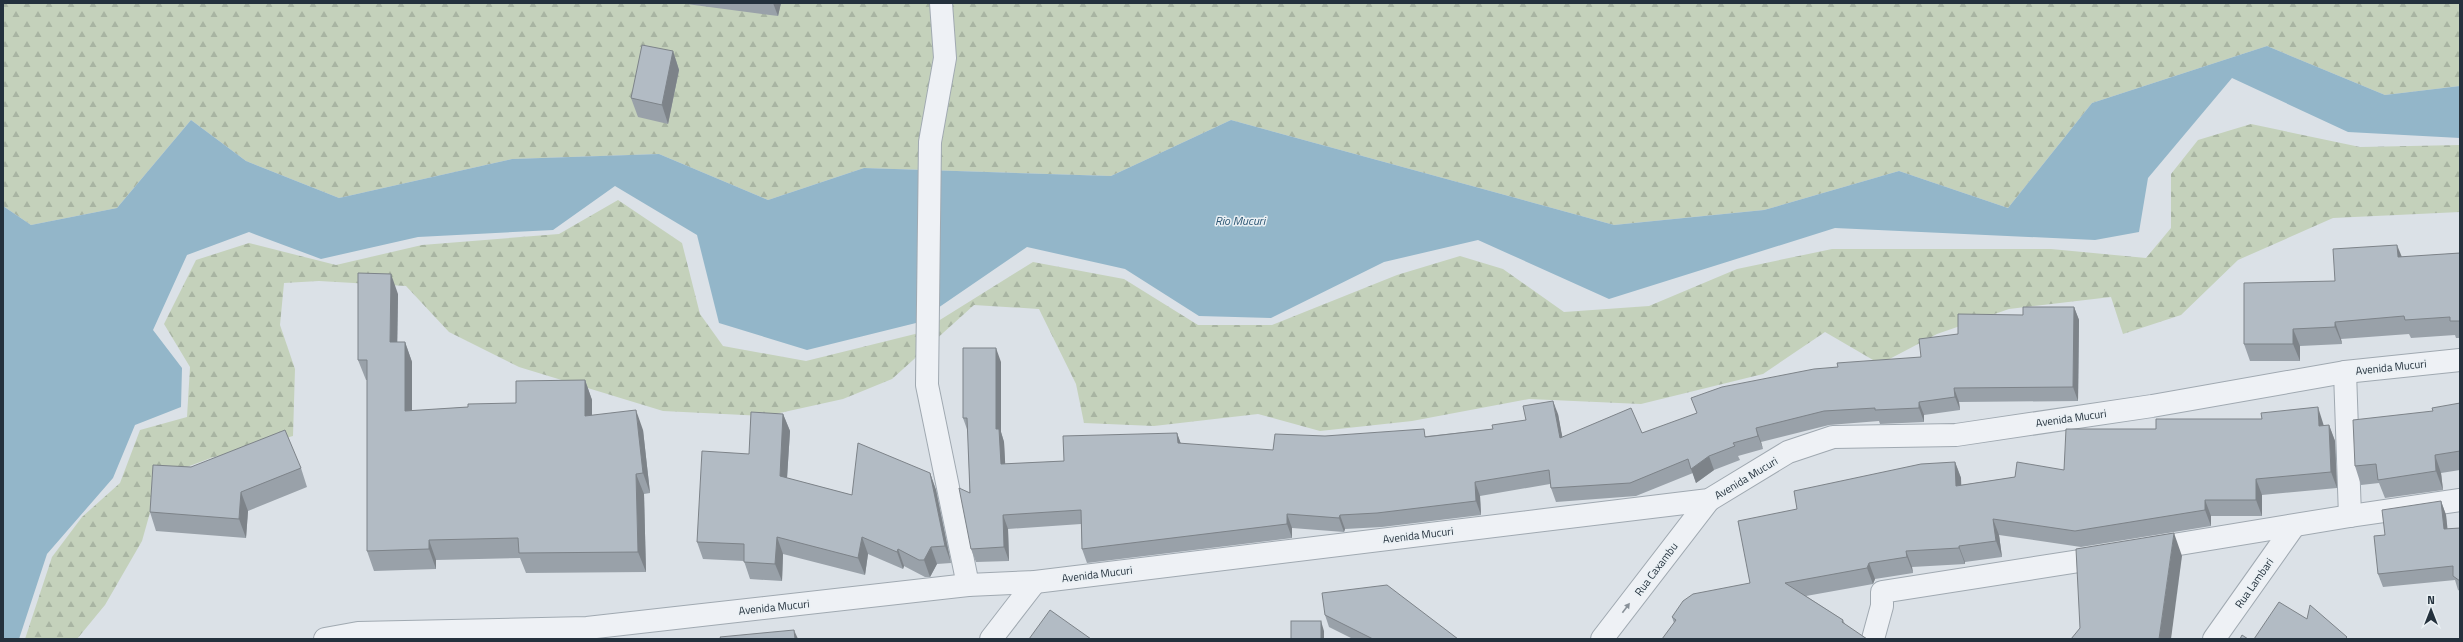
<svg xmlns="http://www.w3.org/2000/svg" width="2463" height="642" viewBox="0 0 2463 642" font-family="'Titillium Web',sans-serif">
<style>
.forest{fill:url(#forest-firs)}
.water{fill:#93b6c9}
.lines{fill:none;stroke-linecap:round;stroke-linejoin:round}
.street-casing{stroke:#a0a9b1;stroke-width:24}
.street{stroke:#eef1f5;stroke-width:22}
.wall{fill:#99a1a9}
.shaded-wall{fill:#7d8389}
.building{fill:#b2bbc4;stroke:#7d8389}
.oneway{fill:#899199}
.labels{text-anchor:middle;stroke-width:3;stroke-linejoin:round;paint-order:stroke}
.street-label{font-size:11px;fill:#24313d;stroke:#eaf0f4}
.water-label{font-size:12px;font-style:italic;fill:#2c5673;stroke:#eaf0f4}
</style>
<defs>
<pattern id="forest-firs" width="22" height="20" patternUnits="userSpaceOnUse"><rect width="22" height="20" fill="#c4d1bb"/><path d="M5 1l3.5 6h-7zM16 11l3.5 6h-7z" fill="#a8b4a2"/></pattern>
</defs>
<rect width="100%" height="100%" fill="#dbe1e7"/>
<g class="forest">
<polygon points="3,3 2460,3 2460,86 2385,95 2267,46 2092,103 2008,208 1899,171 1764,210 1614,225 1231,120 1111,176 864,168 768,200 659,154 512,159 339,198 246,161 191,120 117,208 31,225 3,206"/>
<polygon points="2251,124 2360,147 2460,145 2460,212 2333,218 2238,260 2181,315 2123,334 2111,297 2009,309 1937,334 1880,364 1825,332 1763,374 1641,404 1529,399 1412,421 1320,431 1258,414 1154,426 1084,423 1076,384 1039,309 974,305 892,379 843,399 766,416 663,411 519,367 449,332 406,286 319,281 284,283 280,325 295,369 293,436 211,458 160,477 142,541 105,605 77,639 25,639 52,557 82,517 120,483 140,430 187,417 190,367 164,324 196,260 249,243 336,265 422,245 559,234 618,200 682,243 700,314 723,346 806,361 919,333 1033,262 1124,279 1198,325 1272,325 1397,275 1460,256 1503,269 1564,312 1649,306 1737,269 1832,249 2051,249 2146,258 2171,228 2171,174 2198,140"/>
</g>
<polygon class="water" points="2267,46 2385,95 2460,86 2460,138 2348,132 2232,78 2148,178 2139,232 2095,240 1835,228 1609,299 1478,240 1384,262 1271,318 1199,316 1125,269 1027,247 916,323 807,350 719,323 697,235 615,186 553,230 418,237 321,259 249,232 187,255 153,330 182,368 181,407 135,425 113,478 47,554 19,639 3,639 3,206 31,225 117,208 191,120 246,161 339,198 512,159 659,154 768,200 864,168 1111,176 1231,120 1614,225 1764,210 1899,171 2008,208 2092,103"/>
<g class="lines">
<defs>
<g id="street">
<polyline points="941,3 945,58 930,142 927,385 968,585"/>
<polyline points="2345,372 2350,516"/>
<polyline points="2149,549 2350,516 2460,500"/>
<polyline points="325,639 358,633 587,628 968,585 1035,582 1709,500 1788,452 1833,437 1956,435 2152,406 2345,372 2460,360"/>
<polyline points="991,639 1035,582"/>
<polyline points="1602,639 1709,500"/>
<polyline points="1873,639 1882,606 1882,592 2105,557"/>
<polyline points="2214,639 2294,526"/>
</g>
</defs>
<use href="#street" class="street-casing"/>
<use href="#street" class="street"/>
</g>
<g class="wall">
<polygon points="679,3 781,3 778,16"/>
<polygon points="673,51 679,70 668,124 638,117 631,98"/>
<polygon points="2460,253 2460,338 2456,338 2455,335 2411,338 2409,334 2341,339 2342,344 2300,346 2300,361 2250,361 2244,344 2335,281 2402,257"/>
<polygon points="398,294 397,342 405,342 412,362 412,411 468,407 516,403 585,380 592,400 592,415 643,430 650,493 644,494 646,572 526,573 520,558 436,560 436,569 374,571 367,551 367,380 366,380 358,360"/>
<polygon points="2074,307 2079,320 2078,401 1959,402 1960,410 1924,415 1924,422 1880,424 1879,421 1829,425 1761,442 1763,449 1738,456 1740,460 1714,470 1696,483 1693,473 1636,496 1556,502 1551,488 1550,484 1480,496 1481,515 1382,527 1345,529 1344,532 1292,528 1292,538 1087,563 1082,549 1081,524 1008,529 1009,561 976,562 971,549 968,432 963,418 1001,362 1001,432 1004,442 1005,464 1064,461 1177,433 1181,444 1273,450 1325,436 1427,436 1493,429 1526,420 1558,414 1562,437 1642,433 1921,357 1958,334 2023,315"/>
<polygon points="2460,403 2460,470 2441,473 2443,490 2385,498 2379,483 2361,485 2355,466 2433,411"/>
<polygon points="783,414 790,431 787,478 852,495 930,473 936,490 951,563 937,564 930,577 925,577 904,566 903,569 868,554 865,575 783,554 782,581 750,579 744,561 703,559 697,542 749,454"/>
<polygon points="2323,423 2324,426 2329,425 2335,441 2337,488 2262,495 2262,516 2211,516 2211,526 2081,547 1999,535 2002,557 1965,562 1965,564 1912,567 1913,573 1875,579 1873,584 1806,596 1843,620 1845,624 1674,623 1672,617 1750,583 1797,509 1955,462 1961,478 1961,485 2064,470 2156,429"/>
<polygon points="191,467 301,468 307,487 248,511 246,538 156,531 150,512"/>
<polygon points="2441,501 2446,515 2447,529 2460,528 2460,591 2458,590 2455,580 2383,587 2378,574 2385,535"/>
<polygon points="1325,615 1458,639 1353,639 1329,627"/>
</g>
<g class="shaded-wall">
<polygon points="773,3 781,3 778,16"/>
<polygon points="673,51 679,70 668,124 662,105"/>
<polygon points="2397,245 2404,262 2398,257"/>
<polygon points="391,274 398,294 397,362 390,342"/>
<polygon points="2074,307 2079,320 2078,401 2073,387"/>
<polygon points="2335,322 2341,339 2342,344 2335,327"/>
<polygon points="2293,329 2300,346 2300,361 2293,344"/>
<polygon points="405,342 412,362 412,431 405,411"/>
<polygon points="996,348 1001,362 1001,432 1004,442 1006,478 1001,464 996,429"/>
<polygon points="585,380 592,400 592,436 585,416"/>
<polygon points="1954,388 1959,402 1960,410 1955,397"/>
<polygon points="1553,401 1558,414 1565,451 1560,438"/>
<polygon points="1919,402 1924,415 1924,422 1919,408"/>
<polygon points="2318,407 2323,423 2325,442 2319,426"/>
<polygon points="636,410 643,430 650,493 643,473"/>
<polygon points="783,414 790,431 786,493 780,476"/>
<polygon points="2329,425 2335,441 2337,488 2331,472"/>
<polygon points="1756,428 1761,442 1763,449 1758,436"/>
<polygon points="1177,433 1182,447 1178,443"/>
<polygon points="2435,455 2441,473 2443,490 2436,471"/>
<polygon points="1709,456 1714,470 1696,483 1691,469"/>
<polygon points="1955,462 1961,478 1962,502 1956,486"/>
<polygon points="930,473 936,490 951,563 945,546"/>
<polygon points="636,474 644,494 646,572 638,552"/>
<polygon points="2256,479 2262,495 2262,516 2256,500"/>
<polygon points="1475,482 1480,496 1481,515 1476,501"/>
<polygon points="241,492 248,511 246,538 239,519"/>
<polygon points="2205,500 2211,516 2211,526 2205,510"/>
<polygon points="2441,501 2446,515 2449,542 2444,529"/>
<polygon points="1287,514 1292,528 1292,538 1287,524"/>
<polygon points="1003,515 1008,529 1009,561 1004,547"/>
<polygon points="1340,515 1345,529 1344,532 1339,518"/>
<polygon points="1993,519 1999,535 2002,557 1996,541"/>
<polygon points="2174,533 2182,556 2171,639 2159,639"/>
<polygon points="777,537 783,554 782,581 775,564"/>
<polygon points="862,537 868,554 865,575 858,558"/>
<polygon points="429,540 436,560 436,569 429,549"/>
<polygon points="1959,546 1965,562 1965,564 1959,548"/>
<polygon points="931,547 937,564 930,577 924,560"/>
<polygon points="898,549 904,566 903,569 897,552"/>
<polygon points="1906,551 1912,567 1913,573 1907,557"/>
<polygon points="1869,563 1875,579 1873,584 1867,568"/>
<polygon points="1321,621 1324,631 1324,639 1321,639"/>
<polygon points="794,630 798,639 795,639"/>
</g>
<g class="building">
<polygon points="642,45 673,51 662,105 631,98"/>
<polygon points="2397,245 2398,257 2460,253 2460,321 2450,321 2450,317 2405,320 2404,316 2335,322 2335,327 2293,329 2293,344 2244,344 2244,283 2335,281 2333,249"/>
<polygon points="358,273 391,274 390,342 405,342 405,411 468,407 468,404 516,403 516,381 585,380 585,416 636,410 643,473 636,474 638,552 519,553 518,538 429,540 429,549 367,551 367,360 358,360"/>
<polygon points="2023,307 2074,307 2073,387 1954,388 1955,397 1919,402 1919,408 1875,410 1875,408 1824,411 1756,428 1758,436 1733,443 1735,446 1709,456 1691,469 1688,459 1630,483 1551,488 1549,470 1475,482 1476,501 1377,513 1340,515 1339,518 1287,514 1287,524 1082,549 1081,510 1003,515 1004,547 971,549 959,488 970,493 967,418 963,418 963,348 996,348 996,429 999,429 1001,464 1064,461 1063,436 1177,433 1178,443 1273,450 1275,434 1325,436 1424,429 1425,437 1493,429 1492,425 1526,420 1523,406 1553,401 1560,438 1631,408 1642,433 1697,413 1691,398 1722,387 1814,369 1838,367 1837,363 1921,357 1919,339 1958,334 1958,314 2023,315"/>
<polygon points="2460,403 2460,451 2435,455 2436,471 2378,480 2376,464 2355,466 2353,420 2433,411 2432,408"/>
<polygon points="2318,407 2319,426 2329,425 2331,472 2256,479 2256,500 2205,500 2205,510 2075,531 1993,519 1996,541 1959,546 1959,548 1906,551 1907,557 1869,563 1867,568 1785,583 1843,620 1842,622 1867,639 1662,639 1676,620 1672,617 1683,601 1693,594 1750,583 1738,521 1797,509 1794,491 1921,464 1955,462 1956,486 2015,477 2017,462 2064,470 2066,429 2156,429 2156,419 2262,419 2261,413"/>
<polygon points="751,412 783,414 780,476 852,495 858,443 930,473 945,546 931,547 924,560 919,560 898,549 897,552 862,537 858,558 777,537 775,564 744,562 744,544 697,542 702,451 749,454"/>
<polygon points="285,430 301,468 241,492 239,519 150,512 153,465 191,467"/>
<polygon points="2441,501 2444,529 2460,528 2460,581 2453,576 2453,566 2378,574 2374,536 2385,535 2382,510"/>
<polygon points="2174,533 2159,639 2071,639 2080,628 2076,549"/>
<polygon points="1387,585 1458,639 1373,639 1325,615 1322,593"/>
<polygon points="2279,602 2307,619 2310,605 2347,637 2345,639 2254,639"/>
<polygon points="1050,610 1091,639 1029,639"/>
<rect x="1291" y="621" width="30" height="18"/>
<polygon points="794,630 795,639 721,639 720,637"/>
<polygon points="2242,635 2248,639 2240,639"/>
</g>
<defs><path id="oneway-solid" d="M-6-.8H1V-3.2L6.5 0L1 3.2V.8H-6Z"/></defs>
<use class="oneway" href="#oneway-solid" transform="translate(1626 608) rotate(-53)"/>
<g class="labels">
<g class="street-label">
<text transform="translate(2391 367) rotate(-6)" y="4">Avenida Mucuri</text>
<text transform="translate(2071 418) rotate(-8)" y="4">Avenida Mucuri</text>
<text transform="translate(1746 478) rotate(-31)" y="4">Avenida Mucuri</text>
<text transform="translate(1418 535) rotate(-7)" y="4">Avenida Mucuri</text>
<text transform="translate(1656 569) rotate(-53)" y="4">Rua Caxambu</text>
<text transform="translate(1097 574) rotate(-7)" y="4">Avenida Mucuri</text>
<text transform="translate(2254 583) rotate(-55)" y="4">Rua Lambari</text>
<text transform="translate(774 607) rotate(-6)" y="4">Avenida Mucuri</text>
</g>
<g class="water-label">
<text x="1240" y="225">Rio Mucuri</text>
</g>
</g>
<rect width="2463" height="642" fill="none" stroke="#24313d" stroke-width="8"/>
<g transform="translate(2431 610)" stroke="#eaf0f4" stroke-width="3" paint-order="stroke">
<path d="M0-3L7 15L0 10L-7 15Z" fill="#24313d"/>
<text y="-6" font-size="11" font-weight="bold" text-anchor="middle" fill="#24313d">N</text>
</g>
</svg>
